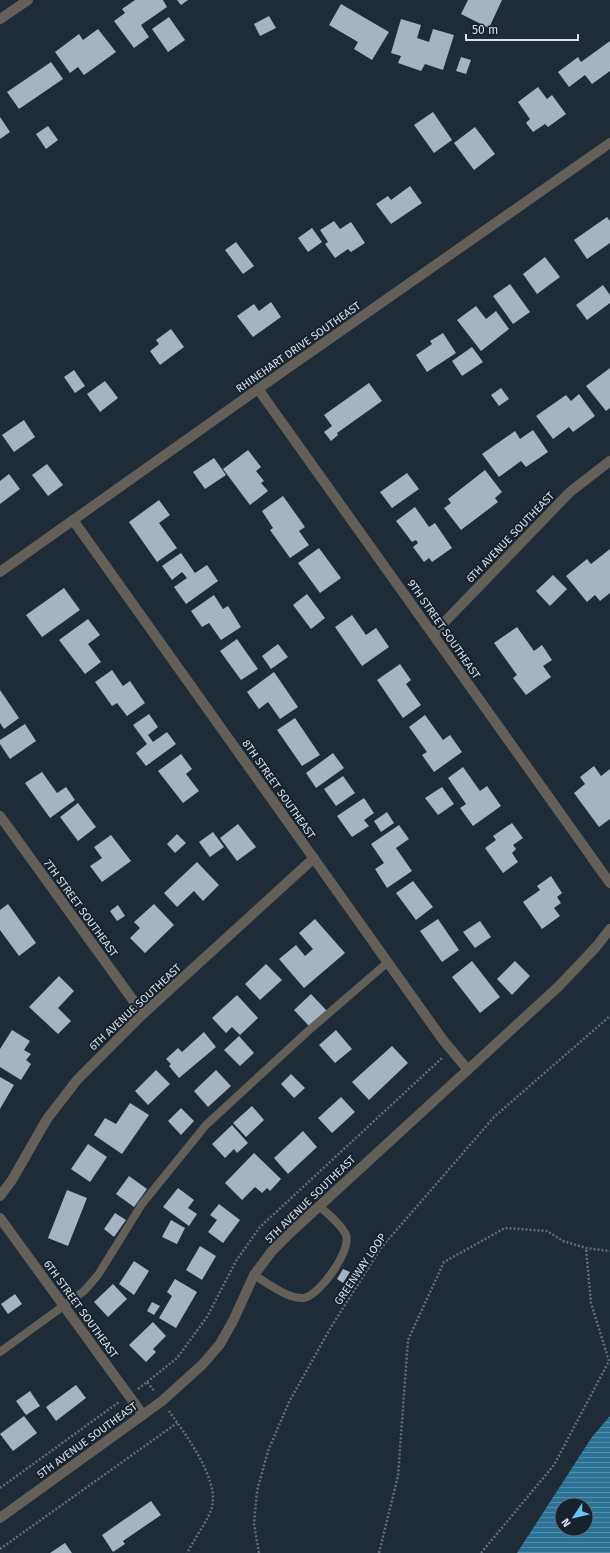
<svg xmlns="http://www.w3.org/2000/svg" width="610" height="1553" viewBox="0 0 610 1553" font-family="'Fira Sans',sans-serif">
<style>
.water{fill:url(#water-rules);fill-rule:evenodd}
.building{fill:#a5b4c3}
.lines{fill:none;stroke-linecap:round;stroke-linejoin:round}
.path{stroke:#626d77;stroke-width:2.5;stroke-dasharray:2 2;stroke-linecap:butt}
.service{stroke:#646059;stroke-width:8}
.minor{stroke:#646059;stroke-width:10}
.tertiary{stroke:#646059;stroke-width:10}
.labels{text-anchor:middle;stroke-width:4;stroke-linejoin:round;paint-order:stroke}
.street-label{font-size:11px;fill:#d8e0e8;stroke:#16222d}
</style>
<defs>
<pattern id="water-rules" width="6" height="5" patternUnits="userSpaceOnUse"><rect width="6" height="5" fill="#2c7297"/><path d="M0 2.5h6" fill="none" stroke="#548caa"/></pattern>
</defs>
<rect width="100%" height="100%" fill="#1f2c37"/>
<path class="water" d="M 610,1416 L 610,1553 L 517,1553 L 592,1437 ZM 562,1505 L 586,1505 L 586,1529 L 562,1529 Z"/>
<g class="building">
<polygon points="135,0 163,0 167,7 141,25 149,37 134,48 114,21 125,13 122,9"/>
<polygon points="177,0 188,0 181,5"/>
<polygon points="468,0 502,0 489,28 461,14"/>
<polygon points="341,4 389,32 372,60 354,49 358,42 329,25"/>
<polygon points="269,16 276,28 260,36 254,24"/>
<polygon points="169,17 185,40 168,52 152,29"/>
<polygon points="401,19 421,25 417,38 429,42 433,29 454,35 443,70 425,64 421,71 398,63 401,56 391,53"/>
<polygon points="98,29 116,52 84,75 78,67 70,73 55,52 79,34 83,40"/>
<polygon points="610,41 610,71 592,84 585,75 569,87 558,72 578,57 581,62"/>
<polygon points="461,57 471,60 466,74 456,71"/>
<polygon points="51,62 63,79 19,109 7,92"/>
<polygon points="538,87 547,99 552,95 566,114 548,127 545,124 533,132 526,123 530,119 518,102"/>
<polygon points="433,112 452,140 434,153 414,125"/>
<polygon points="0,117 10,132 0,139"/>
<polygon points="48,126 58,140 46,149 36,134"/>
<polygon points="475,127 495,154 474,170 454,143"/>
<polygon points="410,186 422,203 391,224 376,204 388,196 391,200"/>
<polygon points="607,217 610,221 610,243 587,259 574,240"/>
<polygon points="334,221 340,229 351,222 365,243 351,252 348,249 335,258 325,244 328,242 320,230"/>
<polygon points="312,228 322,242 308,252 298,238"/>
<polygon points="236,242 254,266 243,274 225,250"/>
<polygon points="545,257 560,277 537,294 523,274"/>
<polygon points="510,284 530,312 513,324 493,296"/>
<polygon points="603,285 610,295 610,303 587,320 576,305"/>
<polygon points="271,302 281,317 253,337 237,316 254,304 259,311"/>
<polygon points="476,306 486,319 496,311 509,329 481,351 457,320"/>
<polygon points="171,329 184,347 160,365 150,351 159,344 156,340"/>
<polygon points="443,333 456,353 427,372 416,355 432,344 430,341"/>
<polygon points="472,347 483,362 462,376 452,361"/>
<polygon points="610,368 610,408 606,411 586,386"/>
<polygon points="74,370 85,386 75,393 64,377"/>
<polygon points="105,381 118,398 100,412 87,394"/>
<polygon points="369,383 382,401 337,433 338,435 331,441 324,432 332,426 324,415"/>
<polygon points="501,388 509,399 499,406 491,395"/>
<polygon points="579,394 595,416 573,432 569,427 553,439 536,416 566,395 571,401"/>
<polygon points="24,420 35,437 14,452 2,435"/>
<polygon points="533,430 548,452 526,467 521,461 499,477 482,454 515,431 520,439"/>
<polygon points="248,450 261,467 256,471 264,481 261,483 268,491 250,505 223,469"/>
<polygon points="214,458 226,475 205,489 193,472"/>
<polygon points="47,464 63,485 48,496 32,475"/>
<polygon points="485,470 502,492 495,498 498,502 461,530 444,508 451,503 448,499"/>
<polygon points="407,473 419,489 392,508 380,492"/>
<polygon points="9,474 20,489 0,504 0,481"/>
<polygon points="283,496 305,527 299,531 309,545 290,558 270,530 273,528 262,511"/>
<polygon points="159,500 170,515 159,523 177,548 157,562 129,522"/>
<polygon points="415,507 429,527 435,523 452,548 432,562 429,558 424,562 413,547 418,543 416,540 412,542 396,521"/>
<polygon points="319,548 341,578 320,593 298,563"/>
<polygon points="610,549 610,593 600,601 595,595 587,602 566,576 587,559 591,564"/>
<polygon points="181,553 195,573 207,565 218,581 186,604 174,587 187,578 182,572 172,580 162,566"/>
<polygon points="553,575 567,589 550,606 536,591"/>
<polygon points="64,588 80,610 42,637 26,615"/>
<polygon points="307,594 325,618 311,629 293,605"/>
<polygon points="214,595 223,609 228,606 241,627 221,640 209,623 202,627 191,611"/>
<polygon points="352,615 366,635 376,628 389,647 362,666 335,627"/>
<polygon points="88,619 100,635 88,644 101,662 85,674 59,640"/>
<polygon points="517,627 534,651 542,645 552,660 543,666 551,677 526,695 513,678 517,675 494,643"/>
<polygon points="237,639 258,669 241,680 220,651"/>
<polygon points="278,644 288,657 271,669 262,656"/>
<polygon points="400,664 411,680 406,684 421,705 403,718 377,680"/>
<polygon points="112,670 123,686 130,681 145,703 127,716 117,703 112,706 95,682"/>
<polygon points="274,672 298,707 280,719 268,702 259,709 247,692"/>
<polygon points="0,690 19,718 4,729 0,723"/>
<polygon points="149,714 158,727 148,735 153,742 167,732 176,744 146,766 136,753 147,744 133,725"/>
<polygon points="425,715 443,740 450,735 462,752 434,772 422,755 427,752 409,727"/>
<polygon points="295,718 320,755 302,766 277,730"/>
<polygon points="25,724 36,741 10,759 0,744 0,740"/>
<polygon points="333,753 344,768 316,788 306,773"/>
<polygon points="181,754 192,769 186,774 199,791 183,803 158,771"/>
<polygon points="594,766 601,776 610,769 610,819 599,827 574,793 585,784 580,777"/>
<polygon points="463,767 480,791 487,786 501,806 473,826 460,808 466,804 448,778"/>
<polygon points="42,772 57,793 66,787 75,800 50,818 25,783"/>
<polygon points="343,776 355,793 336,806 324,789"/>
<polygon points="442,787 454,804 438,815 425,798"/>
<polygon points="364,798 374,813 364,820 369,826 352,837 337,816"/>
<polygon points="78,803 96,827 78,841 60,817"/>
<polygon points="387,812 394,823 381,832 374,821"/>
<polygon points="512,823 523,838 513,845 516,849 512,853 518,862 503,873 485,848 496,840 493,836"/>
<polygon points="238,824 256,847 237,861 220,838"/>
<polygon points="399,825 409,839 396,848 412,871 387,888 375,869 384,863 371,844"/>
<polygon points="213,832 224,847 210,857 199,842"/>
<polygon points="177,834 186,843 175,853 167,844"/>
<polygon points="111,835 131,861 102,882 90,866 102,858 94,847"/>
<polygon points="197,862 219,885 203,901 194,891 177,907 164,893"/>
<polygon points="551,876 562,893 557,897 561,903 554,908 560,916 542,929 523,902 540,890 537,886"/>
<polygon points="413,881 433,907 416,920 396,893"/>
<polygon points="8,904 36,943 19,956 0,930 0,910"/>
<polygon points="154,904 174,925 145,953 130,938 140,928 134,922"/>
<polygon points="118,905 125,916 117,921 110,911"/>
<polygon points="315,919 345,953 304,988 279,959 296,945 305,956 313,949 299,933"/>
<polygon points="438,919 459,950 442,962 420,931"/>
<polygon points="480,921 491,937 475,948 463,932"/>
<polygon points="472,961 500,997 480,1013 452,977"/>
<polygon points="515,961 530,976 512,995 497,979"/>
<polygon points="266,964 282,980 260,1000 245,984"/>
<polygon points="59,976 74,991 58,1008 71,1021 58,1034 29,1007"/>
<polygon points="311,994 327,1011 310,1027 294,1010"/>
<polygon points="237,995 258,1018 240,1035 232,1027 226,1033 212,1018"/>
<polygon points="12,1030 30,1041 24,1050 31,1054 26,1060 31,1064 21,1080 0,1067 0,1049"/>
<polygon points="336,1030 352,1049 335,1063 319,1045"/>
<polygon points="204,1032 216,1047 179,1078 169,1066 171,1064 166,1059 178,1048 182,1052"/>
<polygon points="239,1036 254,1053 240,1066 224,1050"/>
<polygon points="392,1046 408,1063 369,1100 352,1082"/>
<polygon points="156,1070 170,1084 148,1105 135,1091"/>
<polygon points="216,1070 231,1086 208,1107 194,1091"/>
<polygon points="291,1074 305,1088 294,1098 281,1084"/>
<polygon points="0,1077 14,1085 0,1109"/>
<polygon points="341,1097 355,1112 332,1133 318,1118"/>
<polygon points="130,1103 149,1115 122,1154 94,1135 105,1118 116,1124"/>
<polygon points="252,1106 264,1120 246,1137 233,1123"/>
<polygon points="181,1108 194,1121 181,1135 168,1121"/>
<polygon points="232,1125 248,1143 237,1153 234,1149 225,1158 212,1144"/>
<polygon points="303,1131 317,1147 288,1174 274,1158"/>
<polygon points="88,1144 107,1157 90,1182 71,1169"/>
<polygon points="254,1153 281,1179 270,1191 267,1188 262,1193 255,1187 242,1200 225,1183"/>
<polygon points="129,1176 147,1189 134,1207 116,1194"/>
<polygon points="178,1188 194,1200 188,1208 197,1214 189,1226 163,1207"/>
<polygon points="67,1190 87,1198 68,1246 48,1238"/>
<polygon points="219,1204 240,1220 223,1243 208,1232 217,1220 210,1215"/>
<polygon points="115,1213 126,1220 114,1237 104,1229"/>
<polygon points="171,1220 185,1228 177,1244 162,1237"/>
<polygon points="200,1246 216,1256 202,1280 186,1270"/>
<polygon points="134,1261 149,1271 134,1295 119,1284"/>
<polygon points="343,1269 350,1272 343,1283 337,1279"/>
<polygon points="175,1279 197,1292 176,1328 159,1318 172,1296 167,1292"/>
<polygon points="113,1284 127,1299 108,1317 94,1302"/>
<polygon points="15,1294 22,1304 8,1314 1,1304"/>
<polygon points="152,1302 160,1306 154,1315 147,1311"/>
<polygon points="153,1322 166,1336 153,1349 156,1352 146,1362 129,1345"/>
<polygon points="76,1385 86,1398 56,1421 46,1407"/>
<polygon points="30,1391 40,1406 26,1415 16,1401"/>
<polygon points="24,1416 37,1433 13,1451 0,1434"/>
<polygon points="151,1501 161,1515 123,1541 125,1544 113,1552 102,1535"/>
<polygon points="65,1543 72,1553 50,1553"/>
</g>
<g class="lines">
<g class="path">
<polyline points="147,1382 177,1358 207,1317 236,1261 260,1227 443,1057"/>
<polyline points="138,1389 147,1382 155,1392"/>
<path d="M 169,1411 C 185,1434 219,1478 212,1507 C 209,1519 193,1541 187,1553"/>
<polyline points="0,1488 119,1402"/>
<polyline points="0,1549 177,1423"/>
<polyline points="259,1553 254,1524 257,1491 268,1451 289,1402 331,1327 381,1248 494,1117 610,1016"/>
<polyline points="379,1553 398,1476 408,1340 444,1262 505,1228 547,1231 563,1241 586,1248 610,1251"/>
<polyline points="481,1553 554,1465 609,1361 591,1303 586,1248"/>
</g>
<g class="service">
<path d="M 254,1275 C 268,1283 287,1299 304,1298 C 319,1296 352,1250 346,1235 C 341,1224 328,1214 319,1206"/>
<polyline points="0,1352 84,1291 98,1275 142,1204 206,1125 307,1032 388,962"/>
</g>
<g class="minor">
<polyline points="0,19 28,0"/>
<polyline points="258,389 610,883"/>
<polyline points="73,520 443,1040 468,1070"/>
<polyline points="433,634 570,492 610,461"/>
<polyline points="0,816 143,1014"/>
<polyline points="0,1196 12,1180 47,1119 77,1080 143,1014 314,858"/>
<polyline points="0,1218 143,1415"/>
<polyline points="0,1518 162,1401 203,1364 220,1344 233,1321 254,1275 272,1251 290,1233 559,986 596,947 610,929"/>
</g>
<polyline class="tertiary" points="0,572 258,389 610,143"/>
</g>
<g class="labels">
<g class="street-label">
<text transform="translate(298 347) rotate(-35)" y="4">RHINEHART DRIVE SOUTHEAST</text>
<text transform="translate(510 537) rotate(-46)" y="4">6TH AVENUE SOUTHEAST</text>
<text transform="translate(444 629) rotate(55)" y="4">9TH STREET SOUTHEAST</text>
<text transform="translate(279 789) rotate(55)" y="4">8TH STREET SOUTHEAST</text>
<text transform="translate(81 908) rotate(54)" y="4">7TH STREET SOUTHEAST</text>
<text transform="translate(135 1007) rotate(-43)" y="4">6TH AVENUE SOUTHEAST</text>
<text transform="translate(310 1199) rotate(-44)" y="4">5TH AVENUE SOUTHEAST</text>
<text transform="translate(360 1269) rotate(-56)" y="4">GREENWAY LOOP</text>
<text transform="translate(81 1309) rotate(54)" y="4">6TH STREET SOUTHEAST</text>
<text transform="translate(87 1440) rotate(-36)" y="4">5TH AVENUE SOUTHEAST</text>
</g>
</g>
<g transform="translate(574 1517) rotate(235)"><circle r="19" fill="#16222d" stroke="#646e78"/>
<path d="M0-3L7 15L0 10L-7 15Z" fill="#6ac3f1"/>
<text y="-6" font-size="11" font-weight="bold" text-anchor="middle" fill="#d8e0e8">N</text>
</g>
<path d="M466 34v6h112v-6" fill="none" stroke="#d8e0e8" stroke-width="2"/>
<text x="472" y="34" font-size="12" fill="#d8e0e8" stroke="#16222d" stroke-width="3" paint-order="stroke">50 m</text>
</svg>
